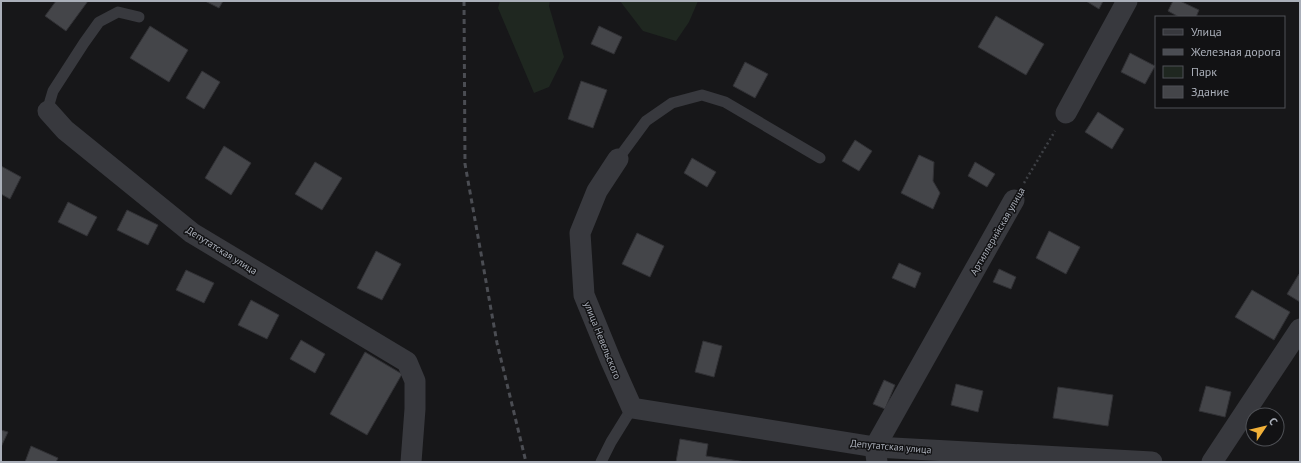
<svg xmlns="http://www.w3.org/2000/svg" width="1301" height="463" viewBox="0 0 1301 463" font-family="'PT Sans',sans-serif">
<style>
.green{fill:#1f2720}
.building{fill:#444549;stroke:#313135}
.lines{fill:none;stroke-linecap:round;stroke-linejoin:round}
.path{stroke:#3e4045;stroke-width:2.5;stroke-dasharray:2 3;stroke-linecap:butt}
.lane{stroke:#38393e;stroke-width:11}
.street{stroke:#38393e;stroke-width:21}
.rail{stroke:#4b4d53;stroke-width:3;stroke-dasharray:5 4;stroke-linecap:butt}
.labels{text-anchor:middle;stroke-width:3;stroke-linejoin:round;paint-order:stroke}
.street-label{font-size:10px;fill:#aaafb9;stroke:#121214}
</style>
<rect width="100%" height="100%" fill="#171719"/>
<g class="green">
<polygon points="500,1 550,1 549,6 564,57 549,87 534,93 498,8"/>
<polygon points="620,1 698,1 689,22 676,41 643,31"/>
</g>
<g class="building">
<polygon points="56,1 88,1 66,31 45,16"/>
<polygon points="205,1 223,1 219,8"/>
<polygon points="1086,1 1103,1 1099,9"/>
<polygon points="1173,1 1180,1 1199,10 1196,17 1179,17 1168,11"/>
<polygon points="996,16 1044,44 1026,75 978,47"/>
<polygon points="150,26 188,50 169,82 130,58"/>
<polygon points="599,26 622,37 614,54 591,44"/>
<polygon points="1130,53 1155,66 1145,84 1121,72"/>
<polygon points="745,62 768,74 755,98 733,86"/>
<polygon points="202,71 220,82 204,109 186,98"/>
<polygon points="581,81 607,90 593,128 568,119"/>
<polygon points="1098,112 1124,129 1112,149 1085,132"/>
<polygon points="855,140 872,151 859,171 842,161"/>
<polygon points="224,146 251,163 231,195 205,178"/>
<polygon points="919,155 934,162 933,181 940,193 933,209 901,193"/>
<polygon points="692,158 716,172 707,187 684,173"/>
<polygon points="315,162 342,178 322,210 295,194"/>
<polygon points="975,162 995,174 987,187 968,176"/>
<polygon points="1,166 21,177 10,199 1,194"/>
<polygon points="68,202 97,217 87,236 58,222"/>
<polygon points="127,210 158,225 148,245 117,230"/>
<polygon points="1049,231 1080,247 1066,274 1036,258"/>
<polygon points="637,233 664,246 650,277 622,264"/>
<polygon points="376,251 401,264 382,300 357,288"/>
<polygon points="899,263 921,273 915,288 892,278"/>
<polygon points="999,269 1016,277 1011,289 993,282"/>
<polygon points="186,270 214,283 204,303 176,290"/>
<polygon points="1299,274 1300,275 1300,302 1287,294"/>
<polygon points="1252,290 1290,312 1274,340 1235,317"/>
<polygon points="251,300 279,315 267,339 238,325"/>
<polygon points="301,340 325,354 315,373 290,359"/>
<polygon points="703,341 722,346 714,377 695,372"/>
<polygon points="365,352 402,374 367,435 330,414"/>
<polygon points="884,380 895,385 885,409 873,404"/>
<polygon points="956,384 983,391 978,412 951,405"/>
<polygon points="1206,386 1231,392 1225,417 1199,411"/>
<polygon points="1058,387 1113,395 1108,426 1053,418"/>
<polygon points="1,430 8,432 1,447"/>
<polygon points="680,439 708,444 706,456 746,462 676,462"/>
<polygon points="31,446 58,458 56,462 25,462"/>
</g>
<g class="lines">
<polyline class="path" points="1024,183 1055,131"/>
<g class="lane">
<polyline points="48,111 50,101 53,91 84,43 99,22 118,12 139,17"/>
<polyline points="618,159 646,121 672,103 702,95 725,102 820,158"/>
<polyline points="601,462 611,442 632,408"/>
</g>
<g class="street">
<polyline points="48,111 65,130 192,233 407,362 415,381 415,409 411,462"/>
<polyline points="1066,113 1127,1"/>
<polyline points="618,159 597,191 580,233 584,295 611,361 632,408 875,447 1152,462"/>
<polyline points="877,462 875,447 1014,200"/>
<polyline points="1212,462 1300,329"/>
</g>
<polyline class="rail" points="464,1 465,164 497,343 526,462"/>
</g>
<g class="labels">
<g class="street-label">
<text transform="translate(997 231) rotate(-60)" y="4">Артиллерийская улица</text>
<text transform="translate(222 250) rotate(32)" y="4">Депутатская улица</text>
<text transform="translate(603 340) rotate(68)" y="4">улица Невельского</text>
<text transform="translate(891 446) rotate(5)" y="4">Депутатская улица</text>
</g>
</g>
<rect width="1301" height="463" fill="none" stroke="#aaafb9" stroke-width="4"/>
<rect x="1155" y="16" width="130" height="92" fill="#121214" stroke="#4f5156"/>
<rect x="1163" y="29" width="20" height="6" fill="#38393e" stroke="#4f5156"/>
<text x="1191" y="36" font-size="12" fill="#aaafb9">Улица</text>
<rect x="1163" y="49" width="20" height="6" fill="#4b4d53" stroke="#4f5156"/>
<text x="1191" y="56" font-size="12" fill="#aaafb9">Железная дорога</text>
<rect x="1163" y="66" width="20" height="12" fill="#1f2720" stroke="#4f5156"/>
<text x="1191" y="76" font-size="12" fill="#aaafb9">Парк</text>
<rect x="1163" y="86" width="20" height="12" fill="#444549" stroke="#4f5156"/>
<text x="1191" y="96" font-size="12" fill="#aaafb9">Здание</text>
<g transform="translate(1265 427) rotate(55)"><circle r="19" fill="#121214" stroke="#4f5156"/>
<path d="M0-3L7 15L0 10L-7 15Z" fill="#f1b038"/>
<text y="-6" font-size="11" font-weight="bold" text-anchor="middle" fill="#aaafb9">С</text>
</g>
</svg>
